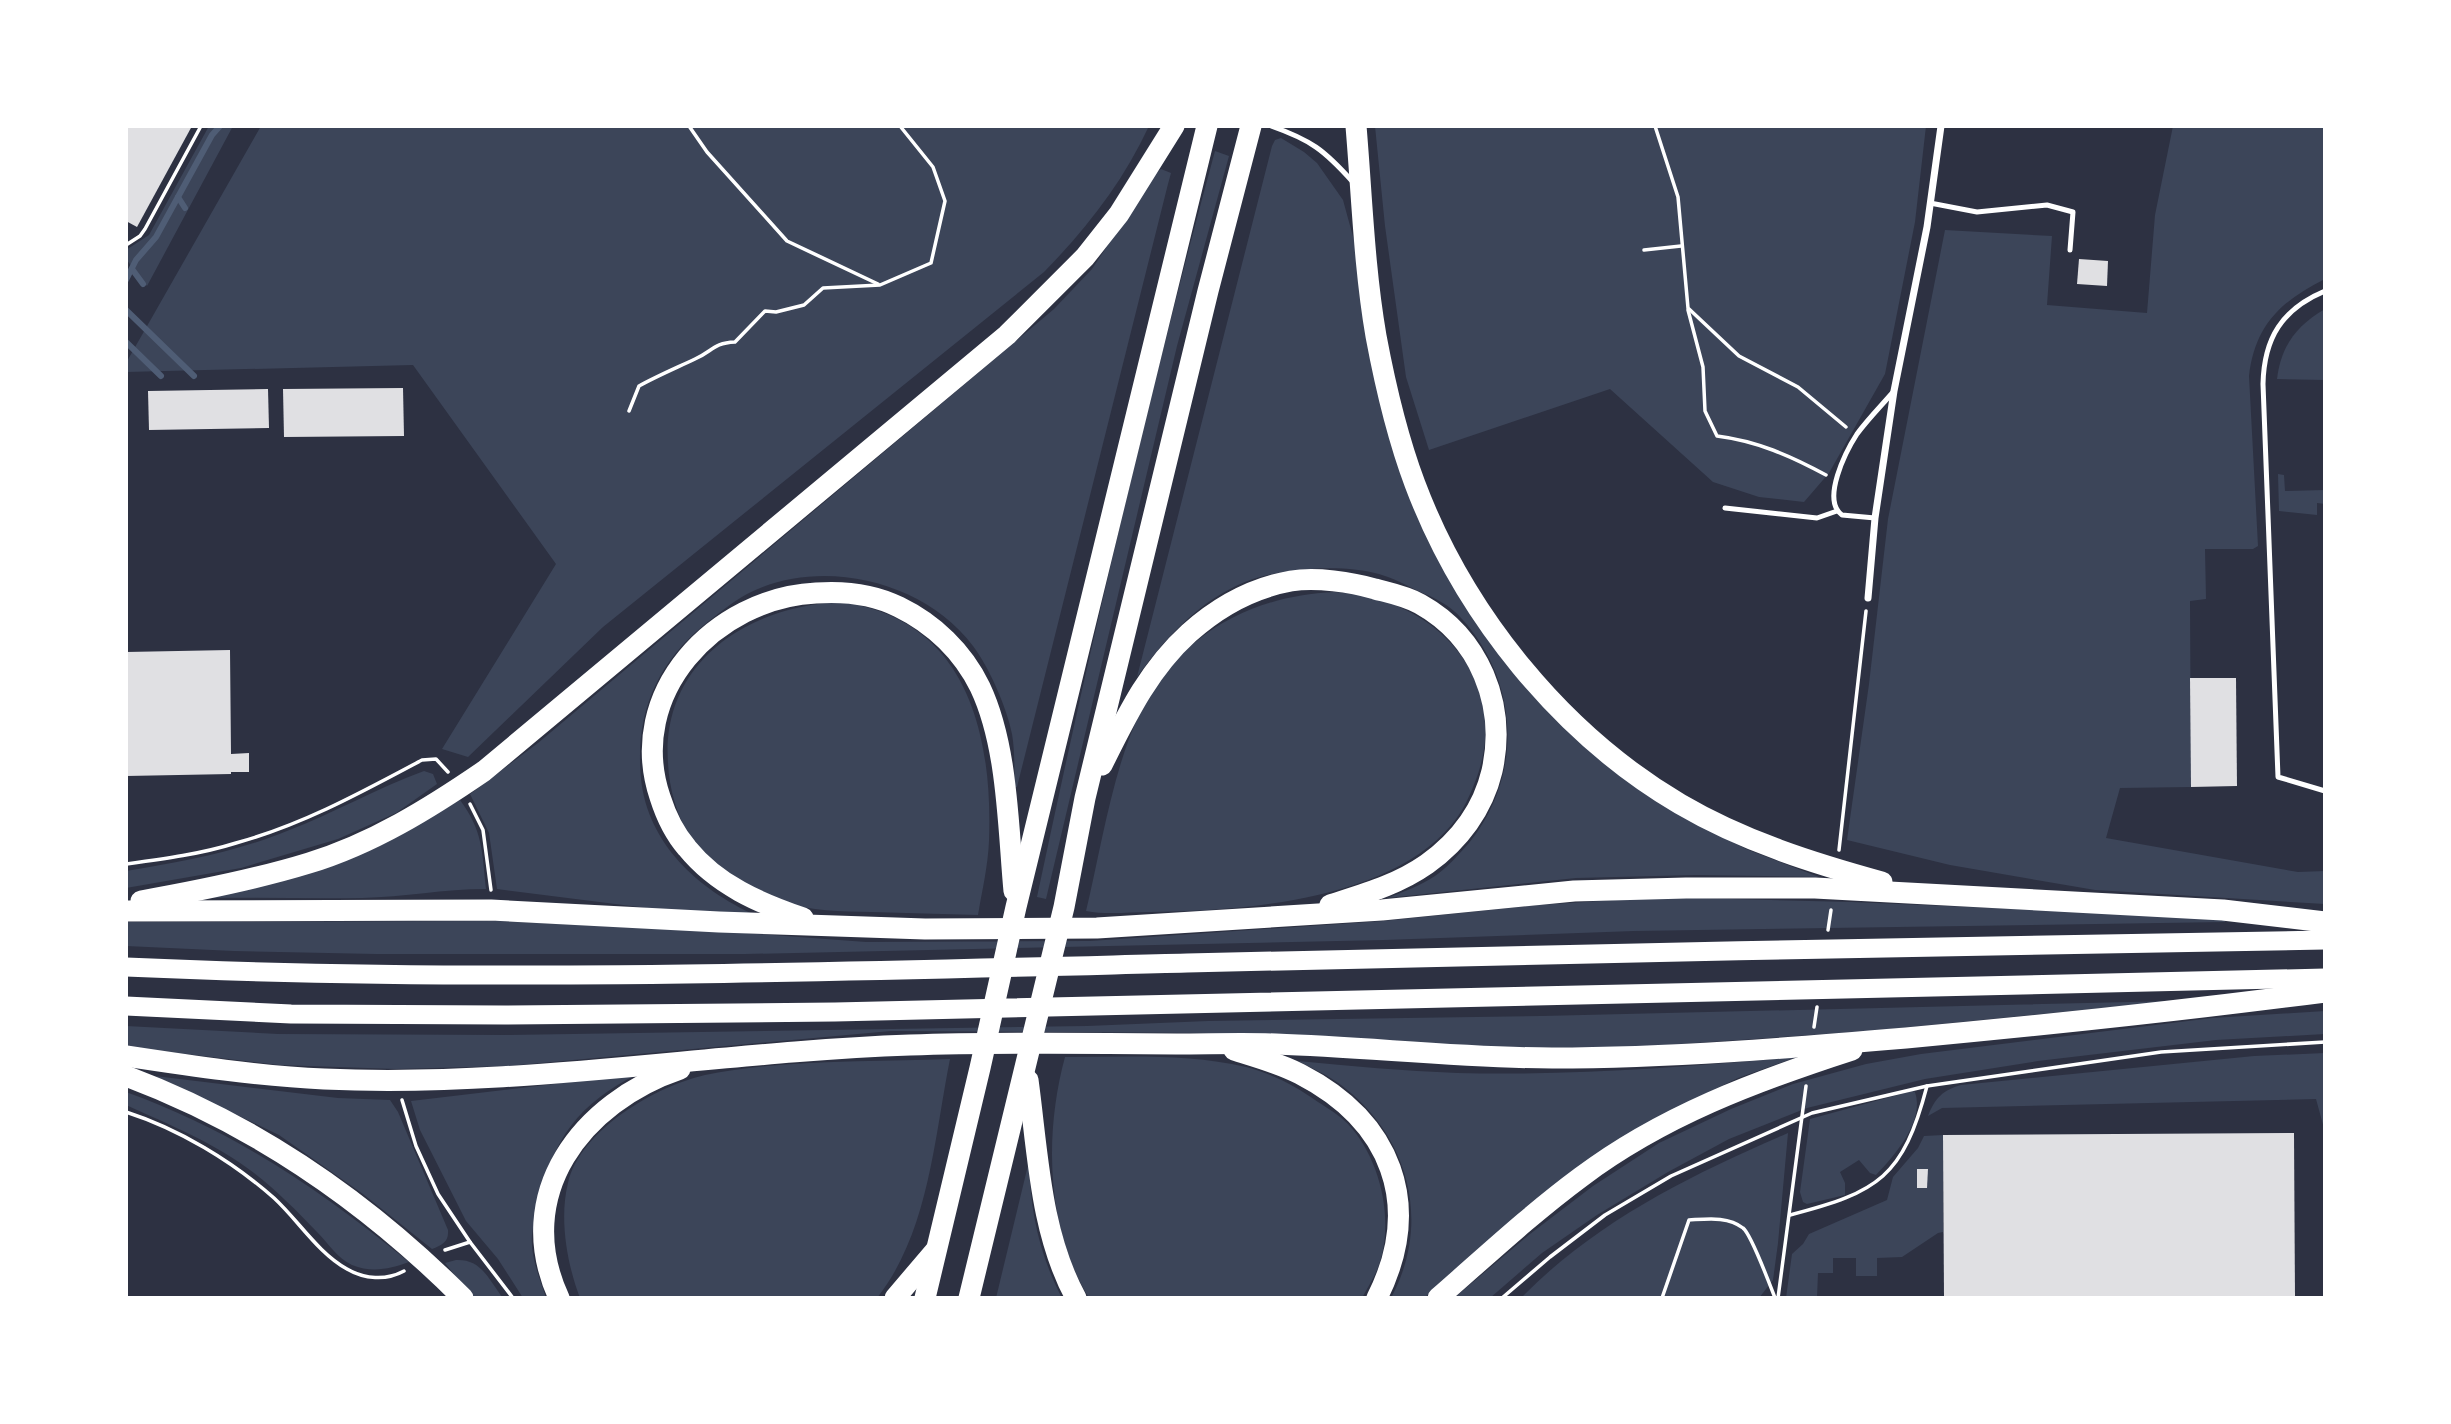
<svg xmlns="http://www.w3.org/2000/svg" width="2451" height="1424" viewBox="0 0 2451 1424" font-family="'Open Sans',sans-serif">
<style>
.green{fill:#3c4559}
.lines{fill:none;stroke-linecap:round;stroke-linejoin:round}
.stream{stroke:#4f5d75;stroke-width:6}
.building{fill:#e0e0e3}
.path{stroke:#fff;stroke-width:3.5}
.service{stroke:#fff;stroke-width:5}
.minor{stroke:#fff;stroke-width:7}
.trunk{stroke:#fff;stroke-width:19}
.motorway{stroke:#fff;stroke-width:21}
</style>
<rect width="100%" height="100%" fill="#2d3142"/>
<g class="green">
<polygon points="209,126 233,126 147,286 126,259 126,250 149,235"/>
<path d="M 261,126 L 1149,126 C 1123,182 1087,228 1044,272 L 603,627 L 468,757 L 442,749 L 556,564 L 413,365 L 126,372 L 126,363 Z"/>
<polygon points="1375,126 1926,126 1915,222 1885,374 1829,473 1804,502 1759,497 1713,482 1610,389 1429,450 1406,377 1385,226"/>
<path d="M 2173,126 L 2325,126 L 2325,279 C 2281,301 2255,325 2249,376 L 2258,546 L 2253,549 L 2205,549 L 2206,599 L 2190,601 L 2191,787 L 2120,788 L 2106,838 L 2298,872 L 2325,871 L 2325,904 L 2095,890 L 1950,865 L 1847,840 L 1869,684 L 1888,519 L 1945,230 L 2052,236 L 2047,305 L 2147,313 L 2155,215 Z"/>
<path d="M 1281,138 L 1304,152 L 1317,163 L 1343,200 L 1355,244 L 1370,355 L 1474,614 L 1688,818 L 1746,849 L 1819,877 L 1696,875 L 1576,878 L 1387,898 C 1403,892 1420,886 1435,876 C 1448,867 1458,855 1469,843 C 1523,776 1520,683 1462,619 C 1450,605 1435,598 1418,591 C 1406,585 1393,578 1379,574 C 1341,563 1274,568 1238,585 C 1195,605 1164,640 1137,677 L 1272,146 L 1275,140 Z"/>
<path d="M 1215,151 L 1229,156 L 1177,346 L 1046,899 L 1037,897 C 1090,646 1148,398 1215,151 Z"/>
<path d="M 1161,169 L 1171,173 L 1168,184 L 1017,787 L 1015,787 C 1014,769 1015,751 1012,734 C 1007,708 989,667 973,646 C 924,581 821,556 747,594 C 732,602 718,614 704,625 C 655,665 635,716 641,779 C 648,844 698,889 755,915 L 655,909 L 497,889 L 489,833 L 470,794 L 538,743 L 1054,309 L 1092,269 L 1155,174 Z"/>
<path d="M 2325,309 L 2325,380 L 2277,379 C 2281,346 2296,326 2325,309 Z"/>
<polygon points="2278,474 2284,475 2285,491 2325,490 2325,504 2317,503 2317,515 2279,511"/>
<path d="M 1334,592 C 1435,596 1515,681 1475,782 C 1468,801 1459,818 1445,832 C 1379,901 1240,911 1150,912 C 1129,912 1106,915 1086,911 C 1101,849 1113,767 1141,711 C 1180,634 1251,596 1334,592 Z"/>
<path d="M 840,602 C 966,618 993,732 989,841 C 988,866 982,891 978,915 C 942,914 907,913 871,912 C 841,911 811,912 782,901 C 750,889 712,867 691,838 C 677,817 669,788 668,763 C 661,662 748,606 840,602 Z"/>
<path d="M 424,771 L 433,774 L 437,784 L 396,813 L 338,839 L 241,868 L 126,888 L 126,871 C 181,862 236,852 287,831 C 334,813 377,788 424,771 Z"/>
<path d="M 460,800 C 483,831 482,851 486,889 C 444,889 404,897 362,898 C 309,899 257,897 204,898 L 332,866 L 378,847 Z"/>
<polygon points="1693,898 1852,902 2224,918 2225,922 1634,931 1384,940 745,954 376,954 234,951 126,946 126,922 500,921 745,933 866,942 1090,941 1383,921 1538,905 1631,899"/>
<polygon points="2173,1001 1870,1031 1636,1047 1540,1048 1391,1043 1207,1033 891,1031 508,1066 396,1069 279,1065 126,1047 126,1026 278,1034 506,1035 1087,1026 1208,1021 1542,1016"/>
<polygon points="2325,1011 2325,1034 2216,1040 2038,1061 1925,1079 1807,1108 1729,1139 1668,1172 1597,1215 1542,1253 1490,1298 1454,1298 1530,1234 1593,1186 1659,1143 1731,1109 1793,1084 1866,1064 1921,1054 2212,1018"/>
<path d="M 2325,1053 L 2325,1132 L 2316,1099 L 1942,1108 L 1928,1116 C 1935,1098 1943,1090 1961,1085 L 2254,1056 Z"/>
<path d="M 1065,1057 C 1125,1057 1187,1053 1246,1067 C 1273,1074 1296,1086 1318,1102 C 1329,1109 1339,1115 1348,1124 C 1381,1159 1396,1224 1377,1270 C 1373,1279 1367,1289 1362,1298 L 1089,1298 C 1046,1229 1044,1134 1065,1057 Z"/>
<path d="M 1797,1057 L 1738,1078 L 1699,1097 L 1518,1219 L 1424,1298 L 1391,1298 C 1432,1222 1409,1136 1341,1085 C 1328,1075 1313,1069 1298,1061 C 1351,1066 1404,1071 1457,1073 C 1571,1076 1684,1067 1797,1057 Z"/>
<path d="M 950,1059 C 934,1139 929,1232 877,1298 L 580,1298 C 567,1264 559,1219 568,1183 C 580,1130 656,1086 705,1075 C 782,1059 871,1062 950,1059 Z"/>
<path d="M 638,1074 C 580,1102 551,1140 539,1204 C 537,1214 533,1225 532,1235 C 530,1256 540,1279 546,1298 L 523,1298 L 498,1259 L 466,1221 L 420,1130 L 411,1101 Z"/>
<path d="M 155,1076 L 338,1098 L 390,1100 L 398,1112 L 448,1230 C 449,1242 442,1245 432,1249 L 363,1194 L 279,1135 Z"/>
<path d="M 1912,1091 L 1915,1092 C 1925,1121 1895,1155 1876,1175 L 1870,1173 L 1859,1160 L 1840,1172 L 1845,1183 L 1845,1195 L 1807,1204 L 1803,1202 L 1800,1192 L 1810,1119 Z"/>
<path d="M 126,1092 C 236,1132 319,1189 409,1262 C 390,1269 372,1273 352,1265 C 337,1258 328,1243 317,1232 C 297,1211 277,1191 254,1173 C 215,1143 170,1125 126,1105 Z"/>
<path d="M 1788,1133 L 1778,1243 L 1773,1280 L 1759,1298 L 1521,1298 C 1596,1221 1691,1175 1788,1133 Z"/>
<polygon points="1943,1135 1943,1232 1938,1233 1902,1257 1877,1258 1877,1276 1856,1276 1856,1258 1833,1258 1833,1273 1818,1273 1817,1298 1786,1298 1792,1254 1803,1244 1809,1234 1887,1200 1893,1177 1918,1148 1924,1136"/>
<path d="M 1029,1161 C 1030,1210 1039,1254 1062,1298 L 996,1298 Z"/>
<path d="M 456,1260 C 482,1259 488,1279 503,1298 L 473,1298 L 445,1263 Z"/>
</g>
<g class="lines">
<g class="stream">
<polyline points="178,197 185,208"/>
<polyline points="132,269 143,284"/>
<polyline points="126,280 136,260 156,237 212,135 220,126"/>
<polyline points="126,310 194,376"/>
<polyline points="126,342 161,376"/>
</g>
</g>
<g class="building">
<polygon points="126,126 192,126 137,227 126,221"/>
<polygon points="2079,259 2108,261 2107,286 2077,284"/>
<polygon points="403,388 404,436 284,437 283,389"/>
<polygon points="268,389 269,428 149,430 148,391"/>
<polygon points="230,650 231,754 249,753 249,772 231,772 231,774 126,776 126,652"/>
<polygon points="2190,678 2236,678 2237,786 2191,787"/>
<polygon points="2294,1133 2295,1298 1944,1298 1943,1135"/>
<polygon points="1917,1169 1928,1169 1927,1188 1917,1188"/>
</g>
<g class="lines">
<g class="path">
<polyline points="689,126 707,152 787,241 878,284"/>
<polyline points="1655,126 1678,197 1688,308 1739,356 1798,387 1846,427"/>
<polyline points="126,245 140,236 145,229 201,126"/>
<polyline points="1644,250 1681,246"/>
<path d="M 1688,310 L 1703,367 L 1705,411 L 1717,436 C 1757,441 1791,456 1826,475"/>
<path d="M 629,411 L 639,386 C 657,376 676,368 695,359 C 713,351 713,343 735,342 L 765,311 L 776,312 L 804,305 L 823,288 L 880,285 L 931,263 L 945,201 L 933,167 L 900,126"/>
<polyline points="470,804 483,830 491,890"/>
<polyline points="1839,850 1866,611"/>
<path d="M 126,864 C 163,859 201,854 236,843 C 302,825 362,792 422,760 L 436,759 L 448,772"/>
<polyline points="1828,930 1831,910"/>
<polyline points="1814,1027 1817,1007"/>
<polyline points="402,1100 416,1146 438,1194 470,1242"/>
<path d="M 126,1112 C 179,1129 232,1161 274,1198 C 298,1220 318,1253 347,1269 C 364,1279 386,1281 404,1271"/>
<path d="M 1790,1215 C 1879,1192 1903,1177 1927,1086"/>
<polyline points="445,1250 470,1242 513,1298"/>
<polyline points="1502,1298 1550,1257 1605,1215 1671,1176 1812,1113 1927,1086 2161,1052 2325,1042"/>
<path d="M 1662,1298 L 1689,1220 C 1707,1219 1728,1216 1743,1228 C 1751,1234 1770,1285 1775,1298"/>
<polyline points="1778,1298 1806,1086"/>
</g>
<g class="service">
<path d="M 1271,126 C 1311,140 1324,150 1352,181"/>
<polyline points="1930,203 1977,212 2047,205 2073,212 2070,250"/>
<path d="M 2325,291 C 2282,309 2264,338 2263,384 L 2278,777 L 2325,791"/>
<polyline points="1725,508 1817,518 1837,511"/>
<path d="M 1875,518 L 1842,515 C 1821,500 1846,451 1857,434 C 1868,419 1882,405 1894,391"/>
</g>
<polyline class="minor" points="1868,598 1875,518 1894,391 1927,227 1941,126"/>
<g class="trunk">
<path d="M 126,967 C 479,983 833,972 1187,963 C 1566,954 1946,946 2325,940"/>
<polyline points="126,1006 291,1014 505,1015 835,1012 2325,978"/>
</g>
<g class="motorway">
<path d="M 1356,126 C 1362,197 1364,266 1376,336 C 1385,384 1398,439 1415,484 C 1464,614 1561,734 1680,804 C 1743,841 1813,863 1882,882"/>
<path d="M 1102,765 C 1126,717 1148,670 1189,633 C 1218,607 1252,588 1291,581 C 1316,577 1351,582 1375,589 C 1390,593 1406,596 1420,604 C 1479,637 1507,704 1492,771 C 1483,809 1459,841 1427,864 C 1397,885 1364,894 1330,905"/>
<path d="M 141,901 C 197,891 254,880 309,863 C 372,844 430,808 484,771 L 1007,335 L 1085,257 L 1119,214 L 1174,126"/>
<polyline points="126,911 491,910 719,922 925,929 1097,928 1382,910 1574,891 1686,888 1815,888 2223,910 2325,922"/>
<path d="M 803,918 C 759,903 717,885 687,848 C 674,833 666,816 660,797 C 625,693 715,598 816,593 C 844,591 873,594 899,607 C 934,624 963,652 980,687 C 1008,746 1008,827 1014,891"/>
<path d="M 1234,1050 C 1256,1057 1279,1063 1300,1074 C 1391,1121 1424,1204 1377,1298"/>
<path d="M 126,1056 C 192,1066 258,1076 324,1079 C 520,1088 715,1052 910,1045 C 999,1042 1088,1043 1176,1044 C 1209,1044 1243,1043 1276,1044 C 1368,1047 1460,1058 1552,1058 C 1671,1058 1789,1048 1906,1038 C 2046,1025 2186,1010 2325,992"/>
<path d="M 126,1076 C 254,1124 367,1202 463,1298"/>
<path d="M 1028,1080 C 1038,1153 1040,1232 1076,1298"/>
<path d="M 559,1298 C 511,1194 582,1102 680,1069"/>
<polyline points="895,1298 935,1251"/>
<polyline points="925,1298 980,1068 1016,907 1207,126"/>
<polyline points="969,1298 1064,907 1085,798 1208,291 1251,126"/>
<path d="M 1438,1298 C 1485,1257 1531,1214 1581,1177 C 1662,1116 1756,1081 1852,1050"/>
</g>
</g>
<rect width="2451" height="1424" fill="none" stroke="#ffffff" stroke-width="256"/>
</svg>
